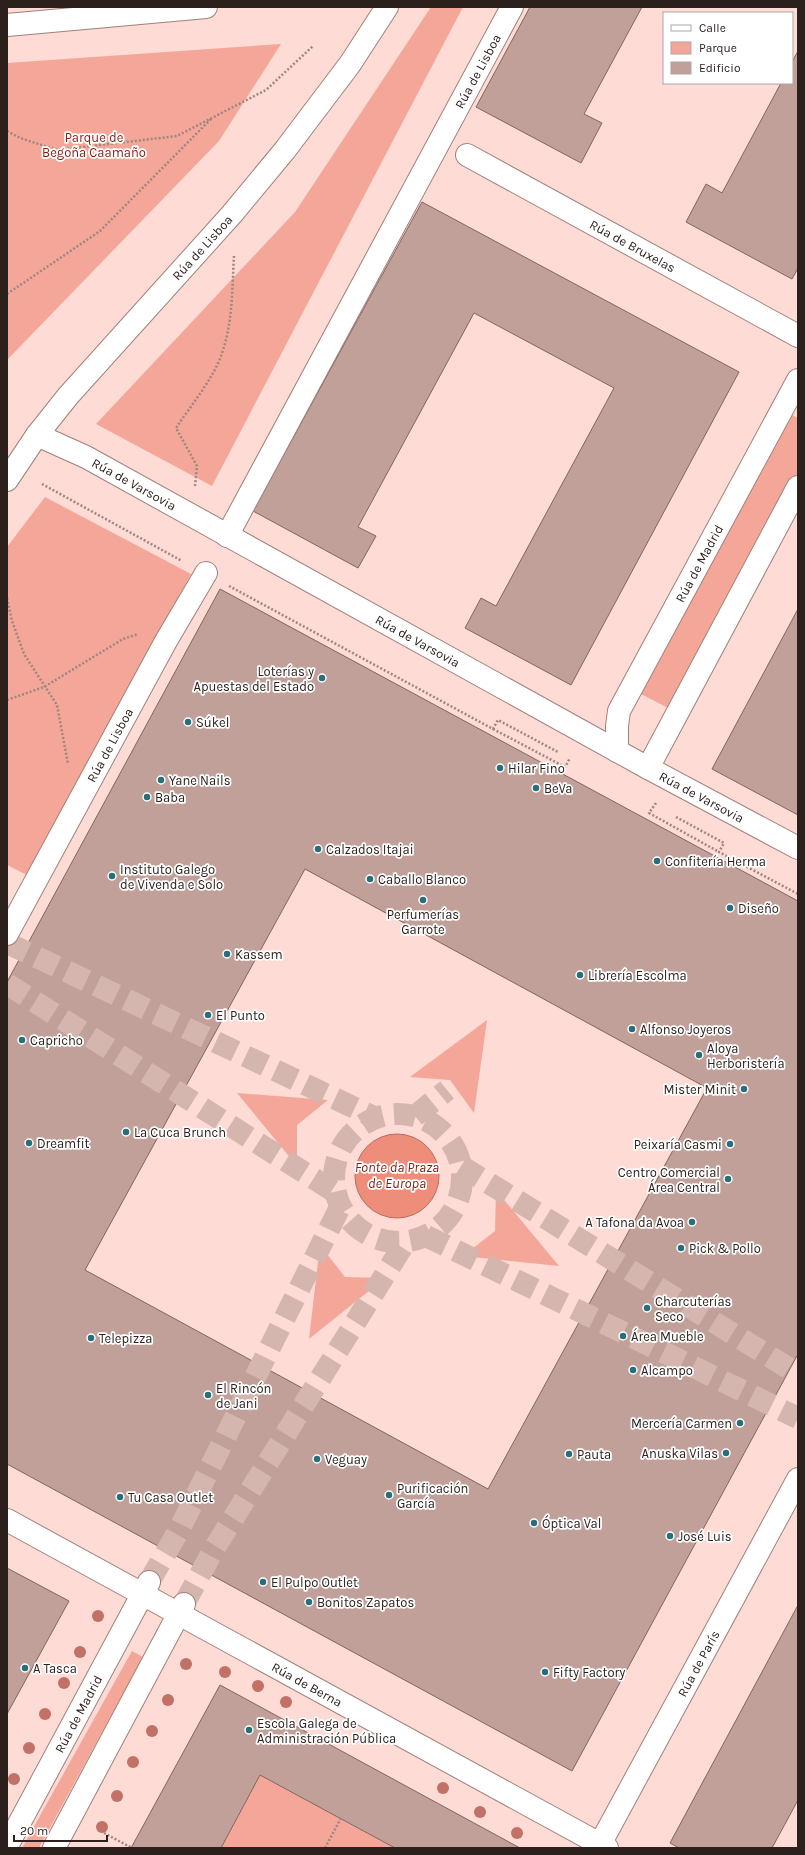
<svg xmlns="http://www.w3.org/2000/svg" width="805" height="1855" viewBox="0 0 805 1855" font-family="Karla,sans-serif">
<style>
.green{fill:#f4a799}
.water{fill:#ef8d7b;stroke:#b46c5f}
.building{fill:#c1a099;stroke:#83645f;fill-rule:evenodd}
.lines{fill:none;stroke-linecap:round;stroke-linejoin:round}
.minor-tunnel{stroke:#d4b6af;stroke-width:22;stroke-dasharray:22 11;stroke-linecap:butt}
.minor-casing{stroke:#a0807a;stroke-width:24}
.path{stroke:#9e8681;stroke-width:2.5;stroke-dasharray:2 2;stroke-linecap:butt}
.minor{stroke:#fff;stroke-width:22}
.tree{fill:#c17166}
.poi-dot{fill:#286f7c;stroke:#fff;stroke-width:1.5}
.labels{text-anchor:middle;stroke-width:3.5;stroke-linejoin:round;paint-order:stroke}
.street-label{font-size:13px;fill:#2c201d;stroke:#fff}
.park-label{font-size:13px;fill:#8f1b0c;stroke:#fff}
.poi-label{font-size:13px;fill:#2c201d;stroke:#fff;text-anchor:start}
.water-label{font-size:14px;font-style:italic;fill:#761f13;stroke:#fff}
</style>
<rect width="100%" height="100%" fill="#fedbd4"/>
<g class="green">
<polygon points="431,7 463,7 212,486 96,424 295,212"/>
<polygon points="281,44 219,141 7,360 7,63"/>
<polygon points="790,414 798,418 798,473 670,709 639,693"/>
<polygon points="45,497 191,574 29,876 7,865 7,547"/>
<polygon points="487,1020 474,1113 450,1080 410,1077"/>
<polygon points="237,1093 328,1100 297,1125 297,1166"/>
<polygon points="496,1190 559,1266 463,1256 495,1231"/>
<polygon points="320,1245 345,1277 385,1278 309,1339"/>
<polygon points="132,1651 143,1657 39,1848 22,1848"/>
<polygon points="260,1775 395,1848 221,1848"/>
</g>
<circle class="water" cx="397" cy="1176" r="42"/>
<g class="building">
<polygon points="530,7 642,7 584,114 602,123 581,163 476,107"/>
<polygon points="798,51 798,268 792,279 686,222 706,184 722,193 781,83 792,83 792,62"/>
<polygon points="422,202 739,372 571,685 465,628 481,598 496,606 614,388 474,313 358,527 376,536 358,568 253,511"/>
<path d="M 220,589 L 798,901 L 798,1354 L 572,1771 L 7,1464 L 7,982 ZM 305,869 L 707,1088 L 488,1489 L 85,1270 Z"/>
<polygon points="798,609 798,815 712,769"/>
<polygon points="7,1568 69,1601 7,1714"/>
<polygon points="798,1605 798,1800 772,1848 679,1848 670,1843"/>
<polygon points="220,1685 520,1848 395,1848 260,1775 221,1848 131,1848"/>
</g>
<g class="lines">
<g class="minor-tunnel">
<polyline points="7,943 376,1118"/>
<polyline points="7,984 335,1192"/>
<circle cx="398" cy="1178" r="64"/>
<polyline points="415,1116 447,1090"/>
<polyline points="461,1166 798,1374"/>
<polyline points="426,1236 798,1418"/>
<polyline points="149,1582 179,1530 340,1207"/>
<polyline points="184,1604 214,1549 406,1241"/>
</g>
<defs>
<g id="minor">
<polyline points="7,25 206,7"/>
<path id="s1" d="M 467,155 L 798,336"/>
<path id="s2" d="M 37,435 L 86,457 L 648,768 L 798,848"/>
<path id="s3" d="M 7,480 L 37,435 L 68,396 L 232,214 L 285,150 L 350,64 L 387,7"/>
<path id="s4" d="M 227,536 L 512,7"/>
<path id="s5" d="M 617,751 L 617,726 L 619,711 L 798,380"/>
<polyline points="648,768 798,487"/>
<path id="s6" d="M 7,934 L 166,641 L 206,573"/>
<path id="s7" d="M 7,1520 L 607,1848"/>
<path id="s8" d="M 7,1846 L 149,1582"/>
<polyline points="54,1848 184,1604"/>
<path id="s9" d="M 598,1848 L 798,1479"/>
</g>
</defs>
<use href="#minor" class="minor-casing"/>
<g class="path">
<polyline points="7,131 20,138 57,150 177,136 266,90 313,46"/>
<polyline points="7,294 100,231 212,118"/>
<polyline points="42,484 182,561"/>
<path d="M 195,486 L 197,466 L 176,428 C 191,405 214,378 222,353 C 233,322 232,288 234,256"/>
<polyline points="229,586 493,729 498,720 558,752"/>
<polyline points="7,598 12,621 24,654 57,705 68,764"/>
<polyline points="7,700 44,687 123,639 138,634"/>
<polyline points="493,729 565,767 570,758"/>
<polyline points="656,803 649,813 719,852"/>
<polyline points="676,817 724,843 719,852 798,894"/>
<polyline points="104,1833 132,1848"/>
<polyline points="325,1848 341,1818"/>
</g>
<use href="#minor" class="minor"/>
</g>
<g class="tree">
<circle cx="98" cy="1616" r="6"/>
<circle cx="80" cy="1652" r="6"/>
<circle cx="186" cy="1664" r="6"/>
<circle cx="225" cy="1672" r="6"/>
<circle cx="64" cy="1683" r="6"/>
<circle cx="258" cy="1686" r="6"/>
<circle cx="168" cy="1700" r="6"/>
<circle cx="286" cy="1702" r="6"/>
<circle cx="45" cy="1714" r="6"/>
<circle cx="152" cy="1731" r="6"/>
<circle cx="29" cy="1748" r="6"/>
<circle cx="133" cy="1762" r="6"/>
<circle cx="14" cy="1779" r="6"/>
<circle cx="443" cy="1788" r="6"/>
<circle cx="117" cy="1796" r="6"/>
<circle cx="480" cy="1812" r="6"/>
<circle cx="102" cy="1827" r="6"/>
<circle cx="517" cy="1833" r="6"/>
</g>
<g class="poi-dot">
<circle cx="322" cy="678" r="4"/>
<circle cx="188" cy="722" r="4"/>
<circle cx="500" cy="768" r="4"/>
<circle cx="161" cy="780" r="4"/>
<circle cx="536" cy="788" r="4"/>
<circle cx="147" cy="797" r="4"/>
<circle cx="318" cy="849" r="4"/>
<circle cx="657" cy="861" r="4"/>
<circle cx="112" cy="876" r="4"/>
<circle cx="370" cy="879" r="4"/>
<circle cx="423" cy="900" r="4"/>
<circle cx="730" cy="908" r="4"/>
<circle cx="227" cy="954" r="4"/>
<circle cx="580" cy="975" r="4"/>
<circle cx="208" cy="1015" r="4"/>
<circle cx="632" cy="1029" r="4"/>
<circle cx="22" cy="1040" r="4"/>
<circle cx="699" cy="1055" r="4"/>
<circle cx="744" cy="1089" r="4"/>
<circle cx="126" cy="1132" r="4"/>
<circle cx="29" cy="1143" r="4"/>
<circle cx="730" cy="1144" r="4"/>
<circle cx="728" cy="1179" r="4"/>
<circle cx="692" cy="1222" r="4"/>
<circle cx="681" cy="1248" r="4"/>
<circle cx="647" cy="1308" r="4"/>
<circle cx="623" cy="1336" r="4"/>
<circle cx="91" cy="1338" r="4"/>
<circle cx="633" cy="1370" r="4"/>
<circle cx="208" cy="1395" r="4"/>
<circle cx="740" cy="1423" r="4"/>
<circle cx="726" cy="1453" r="4"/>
<circle cx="569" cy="1454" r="4"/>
<circle cx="317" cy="1459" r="4"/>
<circle cx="389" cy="1495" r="4"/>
<circle cx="120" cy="1497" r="4"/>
<circle cx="534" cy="1523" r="4"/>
<circle cx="670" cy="1536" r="4"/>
<circle cx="263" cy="1582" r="4"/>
<circle cx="309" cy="1602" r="4"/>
<circle cx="25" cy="1668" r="4"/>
<circle cx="545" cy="1672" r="4"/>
<circle cx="249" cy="1730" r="4"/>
</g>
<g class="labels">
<g class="street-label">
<text dy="5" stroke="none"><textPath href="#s4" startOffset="528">Rúa de Lisboa</textPath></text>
<text dy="5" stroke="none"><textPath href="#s1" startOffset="189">Rúa de Bruxelas</textPath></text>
<text dy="5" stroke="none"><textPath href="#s3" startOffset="304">Rúa de Lisboa</textPath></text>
<text dy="5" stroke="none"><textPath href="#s2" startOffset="109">Rúa de Varsovia</textPath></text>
<text dy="5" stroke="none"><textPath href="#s5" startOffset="208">Rúa de Madrid</textPath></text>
<text dy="5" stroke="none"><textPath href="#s2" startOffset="433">Rúa de Varsovia</textPath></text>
<text dy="5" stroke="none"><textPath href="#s6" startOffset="215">Rúa de Lisboa</textPath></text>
<text dy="5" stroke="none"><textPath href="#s2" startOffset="757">Rúa de Varsovia</textPath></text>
<text dy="5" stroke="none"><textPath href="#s9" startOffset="210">Rúa de París</textPath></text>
<text dy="5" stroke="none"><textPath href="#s7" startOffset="342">Rúa de Berna</textPath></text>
<text dy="5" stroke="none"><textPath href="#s8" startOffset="150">Rúa de Madrid</textPath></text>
</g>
<g class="park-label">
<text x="94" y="142">Parque de<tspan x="94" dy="15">Begoña Caamaño</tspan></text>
</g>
<g class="poi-label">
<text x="314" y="676" text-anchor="end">Loterías y<tspan x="314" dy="15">Apuestas del Estado</tspan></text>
<text x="196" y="727">Súkel</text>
<text x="508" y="773">Hilar Fino</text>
<text x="169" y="785">Yane Nails</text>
<text x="544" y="793">BeVa</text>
<text x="155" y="802">Baba</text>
<text x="326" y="854">Calzados Itajai</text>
<text x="665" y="866">Confitería Herma</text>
<text x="120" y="874">Instituto Galego<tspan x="120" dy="15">de Vivenda e Solo</tspan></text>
<text x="378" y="884">Caballo Blanco</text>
<text x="738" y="913">Diseño</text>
<text x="423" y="919" text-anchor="middle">Perfumerías<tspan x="423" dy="15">Garrote</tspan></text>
<text x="235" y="959">Kassem</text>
<text x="588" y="980">Librería Escolma</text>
<text x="216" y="1020">El Punto</text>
<text x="640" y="1034">Alfonso Joyeros</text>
<text x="30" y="1045">Capricho</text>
<text x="707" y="1053">Aloya<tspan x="707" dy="15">Herboristería</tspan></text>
<text x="736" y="1094" text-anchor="end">Mister Minit</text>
<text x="134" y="1137">La Cuca Brunch</text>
<text x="37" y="1148">Dreamfit</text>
<text x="722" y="1149" text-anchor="end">Peixaría Casmi</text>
<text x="720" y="1177" text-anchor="end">Centro Comercial<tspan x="720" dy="15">Área Central</tspan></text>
<text x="684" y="1227" text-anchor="end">A Tafona da Avoa</text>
<text x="689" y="1253">Pick &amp; Pollo</text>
<text x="655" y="1306">Charcuterías<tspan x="655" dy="15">Seco</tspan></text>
<text x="631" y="1341">Área Mueble</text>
<text x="99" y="1343">Telepizza</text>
<text x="641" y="1375">Alcampo</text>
<text x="216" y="1393">El Rincón<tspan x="216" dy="15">de Jani</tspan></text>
<text x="732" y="1428" text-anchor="end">Mercería Carmen</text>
<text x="718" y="1458" text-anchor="end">Anuska Vilas</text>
<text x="577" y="1459">Pauta</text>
<text x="325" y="1464">Veguay</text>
<text x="397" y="1493">Purificación<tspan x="397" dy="15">García</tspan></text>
<text x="128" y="1502">Tu Casa Outlet</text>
<text x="542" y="1528">Óptica Val</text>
<text x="678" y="1541">José Luis</text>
<text x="271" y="1587">El Pulpo Outlet</text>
<text x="317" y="1607">Bonitos Zapatos</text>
<text x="33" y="1673">A Tasca</text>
<text x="553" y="1677">Fifty Factory</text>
<text x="257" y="1728">Escola Galega de<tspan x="257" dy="15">Administración Pública</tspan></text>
</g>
<g class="water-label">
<text x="397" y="1172">Fonte da Praza<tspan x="397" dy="16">de Europa</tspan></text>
</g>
</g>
<rect width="805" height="1855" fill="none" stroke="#2c201d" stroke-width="16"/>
<rect x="663" y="12" width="130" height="72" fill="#ffffff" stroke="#aba6a5"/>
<rect x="671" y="25" width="20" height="6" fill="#ffffff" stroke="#aba6a5"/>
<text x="699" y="32" font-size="12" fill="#2c201d">Calle</text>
<rect x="671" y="42" width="20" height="12" fill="#f4a799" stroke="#aba6a5"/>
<text x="699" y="52" font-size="12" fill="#2c201d">Parque</text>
<rect x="671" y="62" width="20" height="12" fill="#c1a099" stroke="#aba6a5"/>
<text x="699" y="72" font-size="12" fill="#2c201d">Edificio</text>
<path d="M14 1835v6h93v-6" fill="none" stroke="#2c201d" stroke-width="2"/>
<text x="20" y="1835" font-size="12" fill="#2c201d" stroke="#ffffff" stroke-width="3" paint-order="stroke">20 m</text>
</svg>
